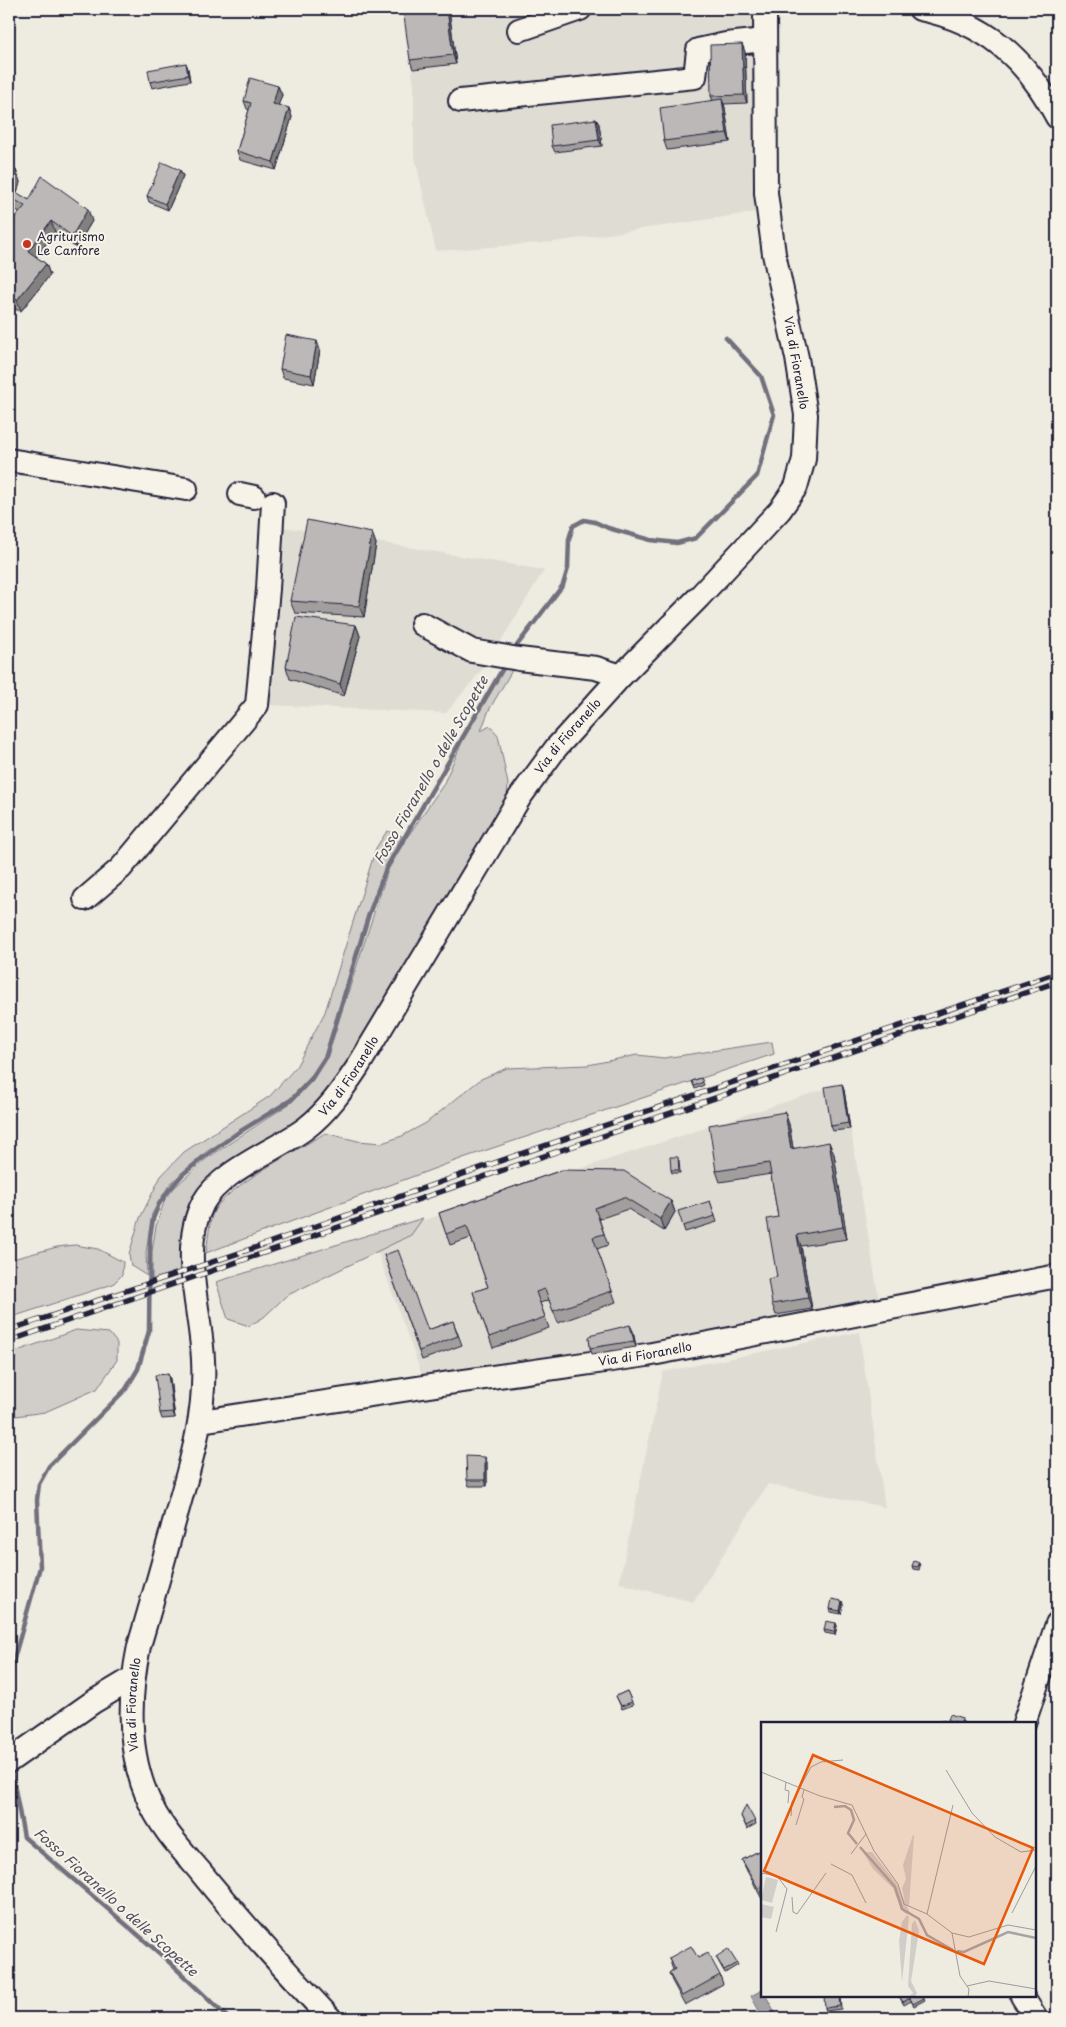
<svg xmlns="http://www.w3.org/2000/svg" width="1066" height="2027" viewBox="0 0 1066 2027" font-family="'Playpen Sans',sans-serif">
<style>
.built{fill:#dfdcd4}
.green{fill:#d1cdc9;stroke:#7a7882}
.water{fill:#a6a3a6;stroke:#716f7b}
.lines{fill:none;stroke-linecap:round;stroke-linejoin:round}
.stream{stroke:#716f7b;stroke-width:4.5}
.minor-casing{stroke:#22223b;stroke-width:26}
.minor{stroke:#f7f3e8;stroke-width:22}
.rail-casing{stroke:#22223b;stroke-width:5.5}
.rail{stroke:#f7f3e8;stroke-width:4;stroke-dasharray:11;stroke-linecap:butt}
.wall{fill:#a19e9d;stroke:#22223b}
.shaded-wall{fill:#838180;stroke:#22223b}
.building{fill:#bbb8b7;stroke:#22223b}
.poi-dot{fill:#c8321e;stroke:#f7f3e8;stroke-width:2}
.labels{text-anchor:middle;stroke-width:4;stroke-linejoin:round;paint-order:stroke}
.poi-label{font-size:12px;fill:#22223b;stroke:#f7f3e8;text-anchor:start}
.street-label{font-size:12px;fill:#22223b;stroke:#f7f3e8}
.water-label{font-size:14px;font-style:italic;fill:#504f60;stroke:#f7f3e8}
.inset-river{fill:none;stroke:#a6a3a6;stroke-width:2.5}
.inset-road{fill:none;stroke:#9c9b9f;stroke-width:1}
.view{fill:#e8590c;fill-opacity:0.15;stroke:#e8590c;stroke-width:2.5}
.inset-edge{fill:none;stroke:#22223b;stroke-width:2.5}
</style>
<rect width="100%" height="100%" fill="#eeebe1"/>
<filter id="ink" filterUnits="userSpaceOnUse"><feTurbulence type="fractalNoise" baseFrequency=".02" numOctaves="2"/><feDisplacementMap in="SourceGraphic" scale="10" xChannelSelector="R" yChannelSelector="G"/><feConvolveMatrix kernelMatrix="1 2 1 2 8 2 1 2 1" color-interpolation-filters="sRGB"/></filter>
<g filter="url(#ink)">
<g class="built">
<polygon points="403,9 755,9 757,212 554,242 436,251 414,153 414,85"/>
<polygon points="282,527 311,531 544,570 489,661 446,713 268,705"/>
<polygon points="843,1083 880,1306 721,1333 423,1378 372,1237"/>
<polygon points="859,1332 885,1507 768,1484 693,1602 619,1583 663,1372"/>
</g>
<g class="green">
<polygon points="505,667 514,667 489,710 481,731 490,726 498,735 508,784 507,798 338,1079 304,1117 219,1174 187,1269 152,1280 152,1251 156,1226 165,1199 175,1187 206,1159 292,1102 313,1080 327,1057 388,870 406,839 443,785 463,740"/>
<polygon points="387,831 402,836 384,869 369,910 324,1056 311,1077 291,1098 206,1152 169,1185 152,1214 146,1253 147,1276 131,1266 129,1254 140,1218 161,1176 184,1152 270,1096 296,1067 325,1012 376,848"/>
<path d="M 772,1042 L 774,1054 L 463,1158 L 206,1253 C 208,1242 209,1220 214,1211 C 226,1187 300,1149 325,1133 L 358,1141 L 382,1143 L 402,1136 L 426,1123 L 481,1079 L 507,1068 L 588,1065 L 637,1055 L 664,1058 Z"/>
<polygon points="423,1218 411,1235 286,1296 264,1317 249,1326 228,1319 216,1282"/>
<polygon points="75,1245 98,1249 123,1262 122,1275 113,1284 9,1318 9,1260 57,1247"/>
<polygon points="76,1330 109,1333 117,1343 117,1360 97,1389 45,1412 9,1417 9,1354"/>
</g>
<polygon class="water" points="762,1990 762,1996 766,1996 777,2016 774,2018 763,2018 751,1996"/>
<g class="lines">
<g class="stream">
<polyline points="512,652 563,585 568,568 569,539 573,526 584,520 595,522 608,528 651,540 677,543 696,538 757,476 774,415 761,376 726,338"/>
<polyline points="9,1676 40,1567 37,1500 39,1484 49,1466 126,1389 138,1369 149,1331 150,1237 153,1219 159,1204 169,1190 183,1174 204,1157 236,1134 291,1100 311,1079 326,1056 369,914 386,869 506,663"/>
<polyline points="11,1768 24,1837 165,1958 228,2018"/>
</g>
<defs>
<g id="minor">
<path d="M 920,9 C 985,22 1027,59 1057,117"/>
<polyline points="519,30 580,9"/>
<polyline points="460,101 695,77 698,50 726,44 765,40"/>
<polyline points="9,460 186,489"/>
<polyline points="240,494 254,497"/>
<polyline points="422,624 472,651 519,659 596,668 621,676"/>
<polyline points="85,899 121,868 257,705 268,589 273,503"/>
<path id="s1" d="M 201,1421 L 449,1383 L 647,1355 L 1057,1276"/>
<polyline points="1024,1723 1057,1624"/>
<polyline points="9,1761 93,1702 133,1678"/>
<polyline points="1022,1996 1036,2018"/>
<path id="s2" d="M 330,2018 C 285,1970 240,1921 199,1870 C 179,1847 158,1824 147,1796 C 127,1749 129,1695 139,1646 C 152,1602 164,1559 176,1515 C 191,1463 206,1414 203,1360 C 201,1310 179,1249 203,1203 C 221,1170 277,1150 306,1128 C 327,1112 343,1089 357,1068 L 520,797 L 556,748 L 621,676 L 699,597 L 780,510 L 796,487 L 804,459 L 806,415 L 797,358 L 774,254 L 766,193 L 765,9"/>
</g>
</defs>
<use href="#minor" class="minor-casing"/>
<use href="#minor" class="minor"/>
<defs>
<g id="rail">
<polyline points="9,1330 257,1247 520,1154 1057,973"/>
<polyline points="9,1341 535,1159 1057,982"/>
</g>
</defs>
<use href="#rail" class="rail-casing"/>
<use href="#rail" class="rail"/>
</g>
<g class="wall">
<polygon points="449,9 456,64 413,69 410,60"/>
<polygon points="742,44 745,52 747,103 724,104 725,108 730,142 667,150 664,141 713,101 711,96"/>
<polygon points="186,63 188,69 190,81 152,88 150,82"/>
<polygon points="278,86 282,95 278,105 289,108 292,117 276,170 240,160 237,151 249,110 247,109 244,101"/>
<polygon points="596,119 599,124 602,146 555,152 552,146"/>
<polygon points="9,164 16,170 20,182 17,193 29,200 92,221 76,248 55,232 36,257 46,264 50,275 21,311 10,308 9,309 9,225 20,212 9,206"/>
<polygon points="180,170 183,176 168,210 149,202 147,196"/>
<polygon points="320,350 314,384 283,378 280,369"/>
<polygon points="372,533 376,544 364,617 295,613 290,601"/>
<polygon points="356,625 360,636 344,696 290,679 286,667"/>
<polygon points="701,1078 704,1085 695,1089 692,1081"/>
<polygon points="844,1090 850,1129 833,1131 831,1126"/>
<polygon points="789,1124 793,1148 834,1154 847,1239 801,1246 812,1309 776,1315 772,1304 777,1277 778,1217 771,1174 720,1182 716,1171"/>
<polygon points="679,1160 680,1173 672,1173 671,1170"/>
<polygon points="562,1170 671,1201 675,1212 664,1231 628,1209 599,1219 608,1245 597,1249 616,1302 558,1323 549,1300 540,1303 549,1328 493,1348 473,1292 488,1287 471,1238 450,1245 439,1213"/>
<polygon points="710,1201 717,1222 685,1232 683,1226"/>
<polygon points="384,1255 428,1330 453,1321 462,1345 422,1360"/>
<polygon points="633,1331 636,1347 592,1354 590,1348"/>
<polygon points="168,1374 170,1379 175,1418 162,1419 160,1413"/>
<polygon points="487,1462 487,1486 469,1486 467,1480"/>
<polygon points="919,1563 920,1566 919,1570 913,1569 912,1566"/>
<polygon points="843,1604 841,1614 831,1612 830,1609"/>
<polygon points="836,1623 837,1626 835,1635 825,1633 824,1630"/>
<polygon points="627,1691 633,1705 622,1709 616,1696"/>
<polygon points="948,1720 963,1721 963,1723 949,1723"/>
<polygon points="741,1816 755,1821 756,1824 747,1829"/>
<polygon points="762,1849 762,1899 747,1871 742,1860"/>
<polygon points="716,1957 737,1963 738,1965 725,1973"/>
<polygon points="669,1958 698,1958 720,1975 723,1984 685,2005 672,1981 669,1973 673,1970"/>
<polygon points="840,1996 841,2009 826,2011 825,2008"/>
<polygon points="899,1996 923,1996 925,2000 914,2006 911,2001 904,2005"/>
</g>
<g class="shaded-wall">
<polygon points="447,9 449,9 456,64 453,55"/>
<polygon points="742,44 745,52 747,103 744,95"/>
<polygon points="186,63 188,69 190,81 188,75"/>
<polygon points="278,86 282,95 276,112 273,104"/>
<polygon points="722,99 725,108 730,142 727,133"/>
<polygon points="289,108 292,117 276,170 273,162"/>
<polygon points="596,119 599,124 602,146 599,140"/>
<polygon points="16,170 20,182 15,201 11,189"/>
<polygon points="180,170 183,176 168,210 165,204"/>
<polygon points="88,209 92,221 76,248 72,236"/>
<polygon points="51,221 55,232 32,263 28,251"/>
<polygon points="46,264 50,275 21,311 17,300"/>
<polygon points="317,341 320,350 314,384 311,375"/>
<polygon points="372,533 376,544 364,617 359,606"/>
<polygon points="356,625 360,636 344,696 340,684"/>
<polygon points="842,1084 844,1090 850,1129 848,1123"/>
<polygon points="785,1112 789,1124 795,1160 791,1149"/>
<polygon points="829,1142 834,1154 847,1239 843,1227"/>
<polygon points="671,1201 675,1212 664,1231 660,1219"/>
<polygon points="797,1235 801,1246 812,1309 808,1298"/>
<polygon points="630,1325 633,1331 636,1347 634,1341"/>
<polygon points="168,1374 170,1379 175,1418 173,1412"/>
<polygon points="485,1457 487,1462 487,1486 485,1480"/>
<polygon points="842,1601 843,1604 841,1614 840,1611"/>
<polygon points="836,1623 837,1626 835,1635 834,1632"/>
</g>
<g class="building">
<polygon points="403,9 447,9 453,55 410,60"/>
<polygon points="742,44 744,95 711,96 710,45"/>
<polygon points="186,63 188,75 150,82 148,70"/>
<polygon points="250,78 278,86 273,104 289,108 273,162 237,151 251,103 244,101"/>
<polygon points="722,99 727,133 664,141 660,108"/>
<polygon points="596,119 599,140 552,146 550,125"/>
<polygon points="162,162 180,170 165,204 147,196"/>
<polygon points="9,164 16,170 11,189 29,200 42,176 88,209 72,236 51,221 28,251 46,264 17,300 9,298 9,225 25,206 9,196"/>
<polygon points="286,335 317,341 311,375 280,369"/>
<polygon points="307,520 372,533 359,606 290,601"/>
<polygon points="296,617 356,625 340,684 286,667"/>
<polygon points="701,1078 703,1082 694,1086 692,1081"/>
<polygon points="842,1084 848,1123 831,1126 825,1087"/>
<polygon points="785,1112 791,1149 829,1142 843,1227 797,1235 808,1298 772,1304 768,1279 777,1277 767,1219 778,1217 769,1163 716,1171 709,1125"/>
<polygon points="670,1157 678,1157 679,1170 671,1170"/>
<polygon points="562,1170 624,1171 671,1201 660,1219 624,1197 595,1208 604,1234 593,1237 612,1291 553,1311 545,1289 536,1292 545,1317 489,1337 473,1292 488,1287 467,1226 446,1234 439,1213"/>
<polygon points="710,1201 715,1216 683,1226 678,1211"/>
<polygon points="398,1250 428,1330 453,1321 458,1336 419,1351 384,1255"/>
<polygon points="630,1325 634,1341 590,1348 589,1337 593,1334"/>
<polygon points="168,1374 173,1412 160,1413 155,1375"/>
<polygon points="466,1456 485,1457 485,1480 467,1480"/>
<polygon points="914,1561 919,1563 918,1567 912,1566"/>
<polygon points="832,1599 842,1601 840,1611 830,1609"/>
<polygon points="826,1621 836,1623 834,1632 824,1630"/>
<polygon points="627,1691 632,1702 621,1706 616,1696"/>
<polygon points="950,1714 962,1718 961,1723 948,1720"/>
<polygon points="941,1720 949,1722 949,1723 940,1723"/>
<polygon points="746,1805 755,1821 746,1826 741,1816"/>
<polygon points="762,1849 762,1895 742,1860"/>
<polygon points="691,1946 698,1958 708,1953 720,1975 682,1996 669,1973 675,1969 669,1958"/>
<polygon points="728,1949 737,1963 724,1970 716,1957"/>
<polygon points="824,1996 839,1996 840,2006 825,2008"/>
<polygon points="899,1996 923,1996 924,1998 913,2004 910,1998 903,2002"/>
</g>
</g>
<circle class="poi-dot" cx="27" cy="244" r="5"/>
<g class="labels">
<g class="poi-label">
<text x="37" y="241">Agriturismo<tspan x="37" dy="14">Le Canfore</tspan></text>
</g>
<g class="street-label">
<text transform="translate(796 363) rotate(80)" y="4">Via di Fioranello</text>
<text dy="4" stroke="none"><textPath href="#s2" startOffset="1496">Via di Fioranello</textPath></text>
<text dy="4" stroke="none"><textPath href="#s2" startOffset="1091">Via di Fioranello</textPath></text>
<text dy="4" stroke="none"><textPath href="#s1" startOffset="449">Via di Fioranello</textPath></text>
<text dy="4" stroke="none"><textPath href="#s2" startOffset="382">Via di Fioranello</textPath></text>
</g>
<g class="water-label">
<text transform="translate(431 770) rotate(-60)" y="5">Fosso Fioranello o delle Scopette</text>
<text transform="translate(116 1902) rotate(42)" y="5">Fosso Fioranello o delle Scopette</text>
</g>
</g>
<g transform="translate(761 1722)">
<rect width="275" height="275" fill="#eeebe1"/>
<path d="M 152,113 L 153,113 L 148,184 L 144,181 L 141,166 L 145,157 L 142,143 ZM 99,125 L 104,130 L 111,130 L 136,162 L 149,191 L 145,192 L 140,188 L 132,166 L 112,147 ZM 5,155 L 17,158 L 11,181 L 0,178 ZM 0,182 L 13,185 L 10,197 L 0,195 ZM 146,193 L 148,195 L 141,260 L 138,219 L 141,200 ZM 154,198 L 158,209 L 150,259 L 156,271 L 154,275 L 147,275 L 152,271 L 147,264 L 151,202 Z" fill="#d1cdc9"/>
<path class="inset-river" d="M 73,85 L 84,84 L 90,88 L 93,98 L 87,111 L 96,122M 99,125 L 134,165 L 141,187 L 158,197 L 166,213 L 192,228M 196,229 L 203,230 L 247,210 L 275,216"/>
<path class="inset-road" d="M 185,48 L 211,91 L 234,115 L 260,130 L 275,128M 0,50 L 59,74 L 91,83 L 113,129 L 137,162 L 143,182 L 166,192 L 191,211 L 208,215 L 247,203 L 275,208M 25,60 L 24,68 L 28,69 L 27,81M 30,94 L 31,80 L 50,45 L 60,40 L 82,38M 35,103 L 43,77 L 41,75 L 43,68M 90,132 L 105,112M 70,142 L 91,153 L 105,181M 0,151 L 16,154 L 26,167 L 15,210M 31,175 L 32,190 L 36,192 L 65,151M 251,191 L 275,144M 166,192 L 192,83M 191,211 L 199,254 L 208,267 L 207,275M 206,264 L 228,259 L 275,267"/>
<path class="view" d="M 52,33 L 272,126 L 223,242 L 3,149 Z"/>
<rect width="275" height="275" class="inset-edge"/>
</g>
<rect width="1066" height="2027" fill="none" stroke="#f7f3e8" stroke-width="30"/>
<rect x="15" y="15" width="1036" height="1997" fill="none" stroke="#22223b" stroke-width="2" filter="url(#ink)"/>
</svg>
